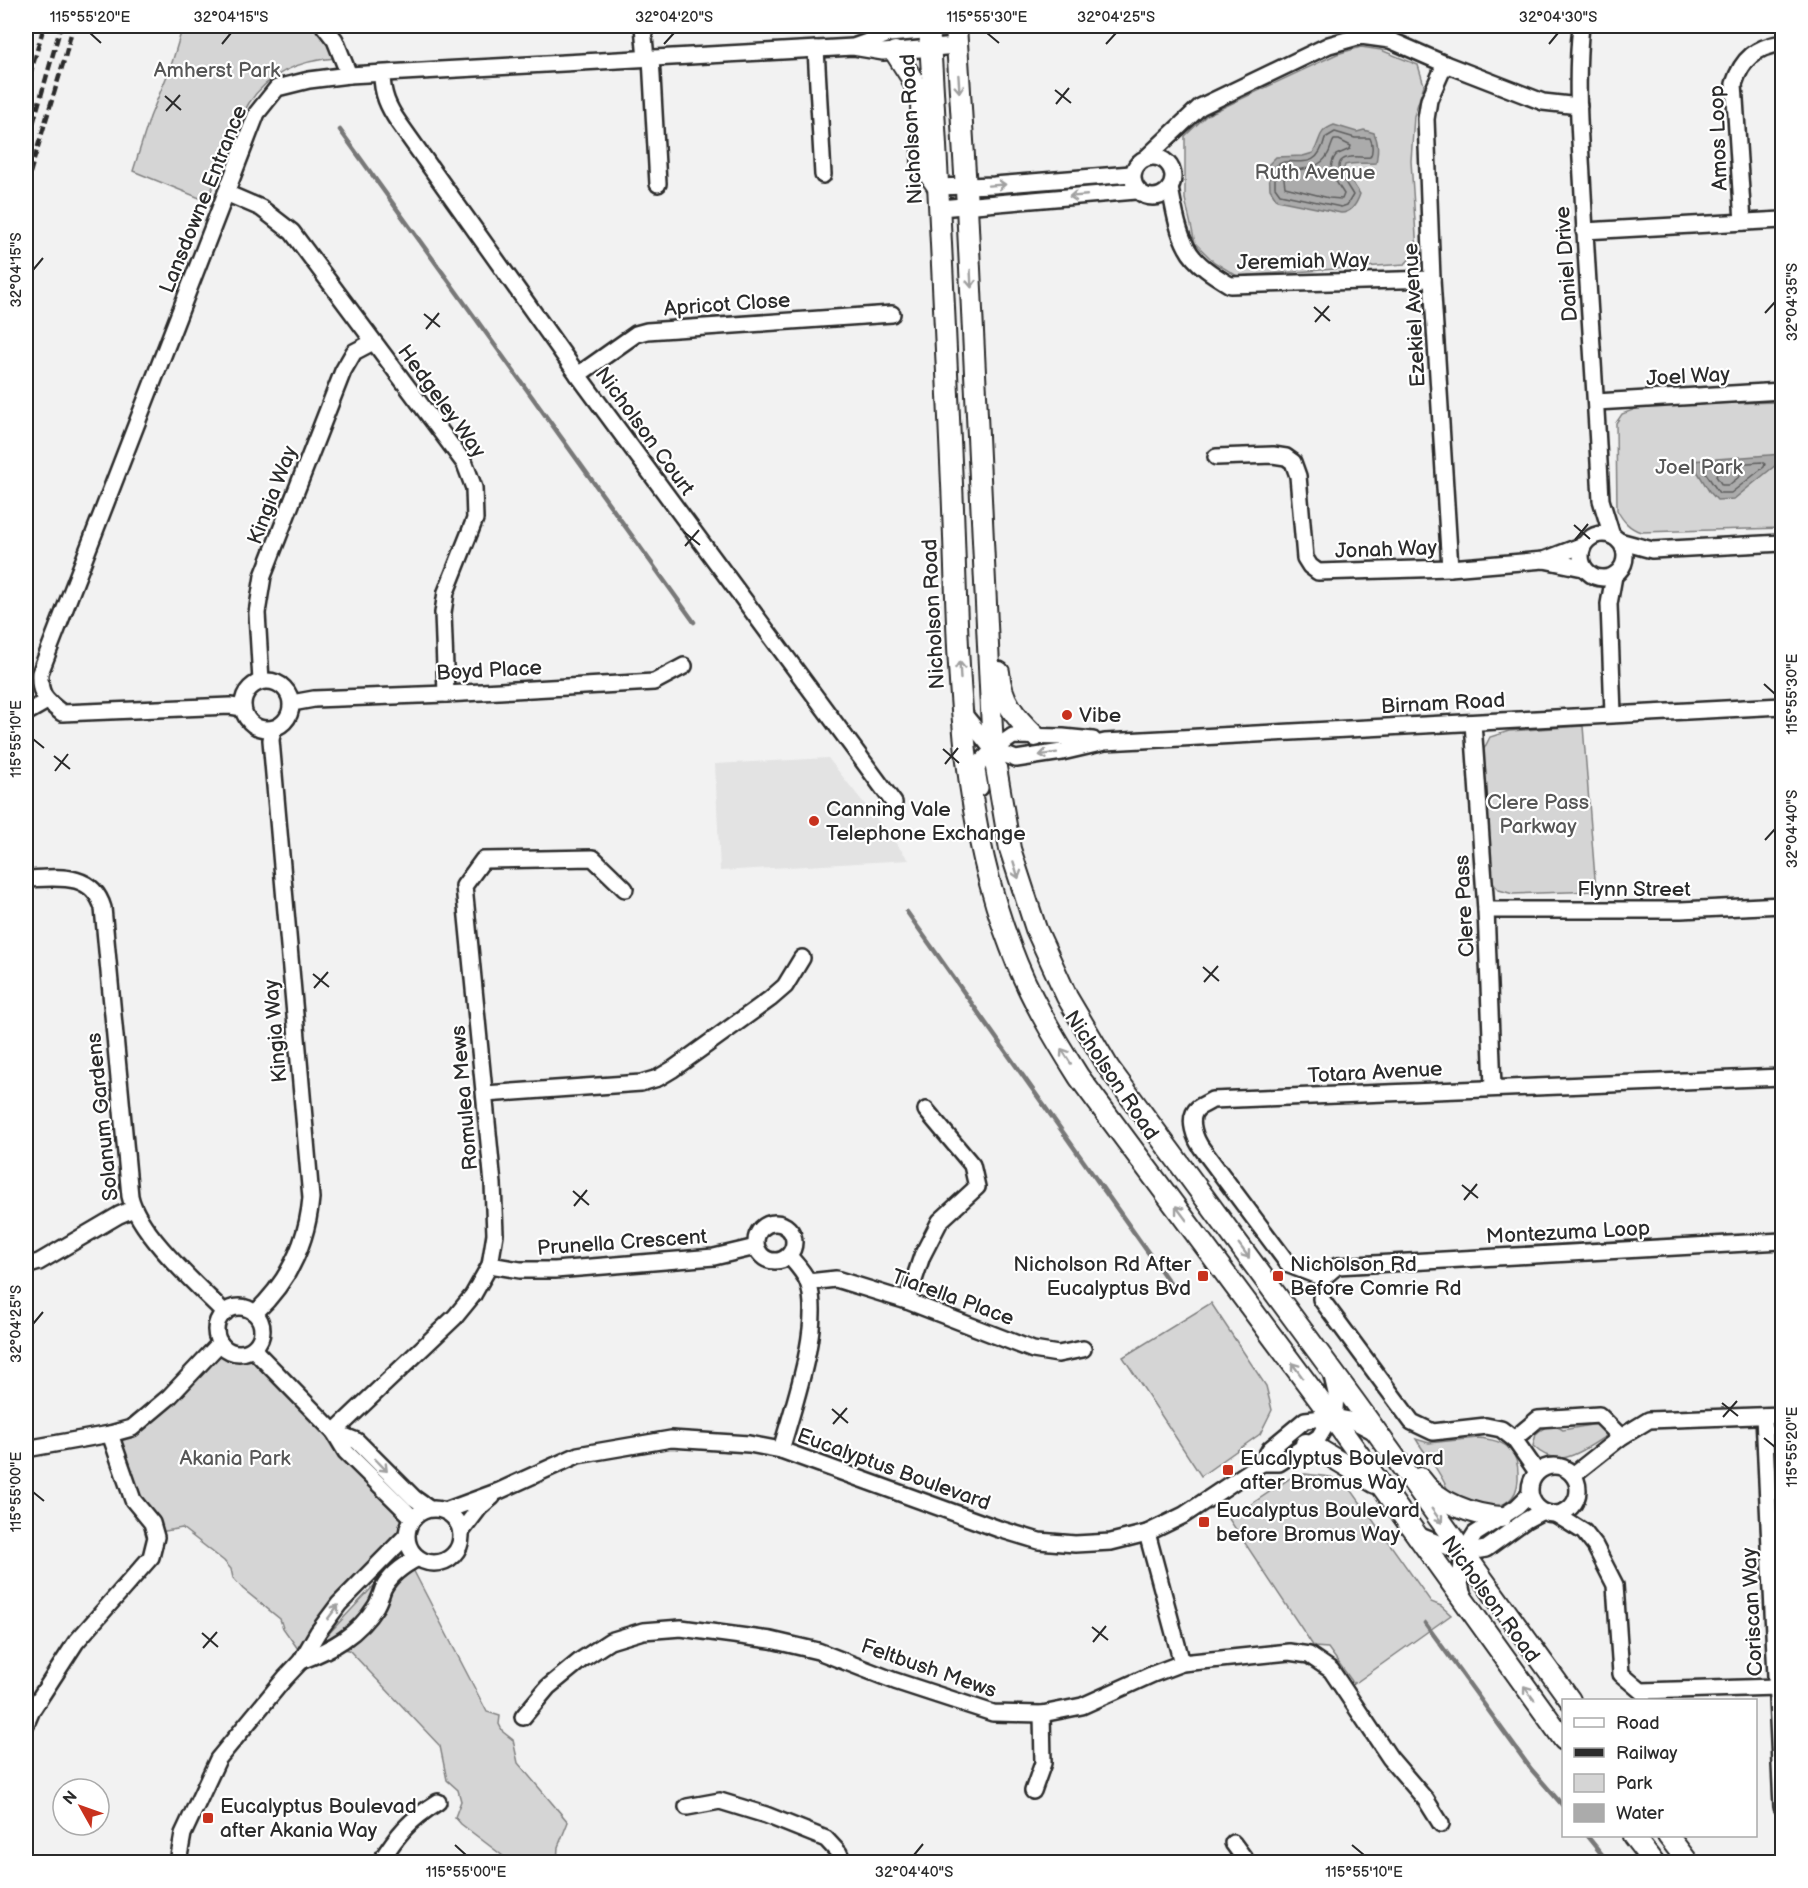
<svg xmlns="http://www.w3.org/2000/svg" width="1808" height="1888" viewBox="0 0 1808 1888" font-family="'Balsamiq Sans',sans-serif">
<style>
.built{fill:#e3e3e3}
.green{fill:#d5d5d5;stroke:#808080;stroke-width:1.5}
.water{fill:#ababab;stroke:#787878;stroke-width:1.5}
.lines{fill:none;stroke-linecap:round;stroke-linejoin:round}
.shore{stroke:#5e5e5e;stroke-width:1.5}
.stream{stroke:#787878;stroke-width:4.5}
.minor-casing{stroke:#2b2b2b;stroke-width:20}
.major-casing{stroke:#2b2b2b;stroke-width:24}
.minor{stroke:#fff;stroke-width:15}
.major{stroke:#fff;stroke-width:20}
.rail{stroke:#2b2b2b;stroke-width:4.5;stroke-dasharray:9 4.5;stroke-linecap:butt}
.oneway{stroke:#a0a0a0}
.ticks{fill:none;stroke:#2b2b2b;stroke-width:2}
.poi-dot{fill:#c8321e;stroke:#fff;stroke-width:2}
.labels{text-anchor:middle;stroke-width:4.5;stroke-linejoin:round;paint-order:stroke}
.park-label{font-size:21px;fill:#565656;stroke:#fff}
.street-label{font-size:21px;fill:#2b2b2b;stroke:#fff}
.poi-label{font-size:21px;fill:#2b2b2b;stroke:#fff;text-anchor:start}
.neatline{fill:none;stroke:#2b2b2b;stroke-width:2}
.ticks-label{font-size:15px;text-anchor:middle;fill:#2b2b2b}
</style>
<rect width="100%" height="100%" fill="#f2f2f2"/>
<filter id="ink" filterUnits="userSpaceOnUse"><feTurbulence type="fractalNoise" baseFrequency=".0167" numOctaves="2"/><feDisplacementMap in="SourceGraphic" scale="12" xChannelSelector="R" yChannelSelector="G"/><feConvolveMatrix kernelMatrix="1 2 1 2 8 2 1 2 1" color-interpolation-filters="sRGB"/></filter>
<g filter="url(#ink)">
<polygon class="built" points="828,758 909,860 720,871 715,764"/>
<g class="green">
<path d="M 183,26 L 316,26 L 336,58 C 301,60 269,73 249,103 C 242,114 238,128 232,141 C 224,161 215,181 207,201 L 133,171 L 150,117 L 171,66 Z"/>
<polygon points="1361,47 1381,50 1418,65 1424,85 1414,116 1411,161 1417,251 1405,264 1237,276 1214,262 1195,243 1185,199 1185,136 1207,115 1337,54"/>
<path d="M 1782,402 L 1782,528 L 1641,532 C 1629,528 1623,521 1617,510 L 1616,423 L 1622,414 L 1646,405 Z"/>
<polygon points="1583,726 1596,891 1513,894 1499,890 1490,880 1483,751 1490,737 1509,731"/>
<polygon points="1211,1303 1266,1386 1272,1410 1260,1434 1201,1476 1123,1357"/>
<polygon points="220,1344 233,1354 254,1352 410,1518 404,1547 298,1649 283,1628 280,1619 243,1589 233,1578 231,1569 224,1561 182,1528 160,1532 136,1500 112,1434 132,1428"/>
<path d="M 1597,1424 L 1603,1427 L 1608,1435 C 1582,1450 1560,1472 1533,1446 L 1536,1434 C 1545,1426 1552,1423 1563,1430 Z"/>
<path d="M 1477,1438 C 1489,1439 1504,1441 1511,1451 C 1516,1457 1518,1466 1518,1473 C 1521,1516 1476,1512 1451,1494 C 1448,1491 1446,1486 1444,1482 C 1436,1466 1425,1454 1416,1439 L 1429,1443 Z"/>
<polygon points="1305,1474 1331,1477 1350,1488 1431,1602 1441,1606 1451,1615 1354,1684 1328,1648 1314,1647 1229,1519 1292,1477"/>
<polygon points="406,1556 487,1712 500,1716 499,1724 503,1732 513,1740 518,1763 568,1822 558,1847 557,1862 511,1862 461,1824 455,1817 461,1801 458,1790 447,1780 440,1746 349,1650 319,1644 382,1577"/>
</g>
<g class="water">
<path d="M 1334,125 L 1357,132 L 1364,130 L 1374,133 C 1379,143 1378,152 1376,163 C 1366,164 1355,162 1345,165 L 1344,169 L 1360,194 C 1357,203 1351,213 1341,213 L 1277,200 L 1270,189 L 1269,164 L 1276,157 L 1303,156 L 1313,153 C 1322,139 1316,132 1334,125 Z"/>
<polygon points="1782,454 1782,460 1734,499 1717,500 1709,491 1691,461"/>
</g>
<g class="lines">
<g class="shore">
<path d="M 1335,132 L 1355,138 L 1370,138 C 1373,144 1373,152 1370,157 C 1364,158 1357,156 1351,157 C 1326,160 1347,184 1353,195 L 1347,205 L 1341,207 L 1280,194 L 1275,187 L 1275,167 C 1291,151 1315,179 1325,138 Z"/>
<path d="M 1334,140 L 1339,140 L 1351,146 L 1350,149 L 1336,155 C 1325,169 1336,181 1344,194 L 1342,199 L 1329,198 L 1285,187 L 1283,171 C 1299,169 1319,171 1328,154 C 1331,149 1331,144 1334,140 Z"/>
<polygon points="1762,462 1765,464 1764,467 1731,493 1719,493 1703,469 1706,466"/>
<polygon points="1738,471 1741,473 1740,476 1729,485 1722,485 1716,476 1718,473"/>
</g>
<g class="stream">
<polyline points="340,130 694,622"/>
<polyline points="907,912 1174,1289"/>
<polyline points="1425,1623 1531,1769 1564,1807"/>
<polyline points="1587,1836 1608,1862"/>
</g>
<defs>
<g id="minor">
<polyline points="324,26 335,40 349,75"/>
<polyline points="643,26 646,59"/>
<path d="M 1581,26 C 1575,81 1580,138 1583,194 C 1588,296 1596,398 1601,500 L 1612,536"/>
<polyline points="856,46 889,34 956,28"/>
<polyline points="816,49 823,175"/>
<polyline points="651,58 658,184"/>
<polyline points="1445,64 1429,100 1426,119 1432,279 1450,568"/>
<path d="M 382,74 C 382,94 388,107 399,123 L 578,375 L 894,803"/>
<circle cx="1153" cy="177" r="20"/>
<polyline points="1147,157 1200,107 1329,45 1361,36 1390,40 1445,64 1543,102 1579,106"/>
<polyline points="938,187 994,185 1131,174"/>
<path d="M 1170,188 C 1174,208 1177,230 1187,248 C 1195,264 1215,276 1230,285 L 1432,279"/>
<polyline points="226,193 261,208 292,232 465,464 474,488 475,519 446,592 443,613 446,694"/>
<polyline points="940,208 1136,191"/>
<path d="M 1743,222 L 1734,84 C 1742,58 1757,47 1782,43"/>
<polyline points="1584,231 1782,220"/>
<polyline points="578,375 636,334 647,331 892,314"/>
<polyline points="1596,402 1782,391"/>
<polyline points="1216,457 1273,455 1286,457 1293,462 1298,476 1305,558 1310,566 1318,572 1450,568 1544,560 1583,568"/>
<circle cx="1603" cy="556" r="22"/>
<polyline points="1619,541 1652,550 1782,543"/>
<polyline points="1544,560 1583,545"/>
<circle cx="267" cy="705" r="24"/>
<polyline points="261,681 257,613 263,576 343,371 354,352 373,342"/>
<polyline points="292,703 314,699 446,694 654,682 684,666"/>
<path d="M 243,708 L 230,706 L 62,713 C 45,700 39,695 40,673 L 257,113 L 277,88 L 309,80 L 349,75 L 853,47 L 883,52 L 957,46"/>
<polyline points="962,712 993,750 1016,759 1062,752 1105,742 1782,706"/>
<polyline points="26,713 47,701"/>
<polyline points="1613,714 1609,604 1614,576"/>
<polyline points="1473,723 1486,910 1493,1087"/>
<polyline points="980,788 977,770 979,764 993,750 1013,736 1063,737 1093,740"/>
<path d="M 26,879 C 56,878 92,871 103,908 L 130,1196 C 138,1233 197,1285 225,1313"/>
<polyline points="1486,910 1681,910 1782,905"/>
<polyline points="485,1094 641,1083 658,1078 673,1069 770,999 785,986 802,958"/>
<circle cx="775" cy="1242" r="19"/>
<polyline points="490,1265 520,1270 555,1270 714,1257 756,1247"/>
<polyline points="26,1266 39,1262 119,1215 133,1209"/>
<path d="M 1323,1278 L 1289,1265 L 1203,1150 C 1196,1141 1186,1118 1198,1108 C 1202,1105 1208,1103 1212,1100 L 1782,1077"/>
<polyline points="808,1282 836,1279 907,1301 1033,1350 1058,1354 1083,1349"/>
<polyline points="907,1301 922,1256 940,1221 977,1187 972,1165 926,1110"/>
<circle cx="239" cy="1330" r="23"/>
<path d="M 255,1313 C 288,1282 307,1243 311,1198 L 271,740 L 273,729"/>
<polyline points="253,1349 334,1432 346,1452 413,1518"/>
<polyline points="1764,1416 1782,1807"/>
<polyline points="334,1432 455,1317 473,1295 490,1265 495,1234 493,1184 464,886 483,860 593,858 625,889"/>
<polyline points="334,1432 357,1441 414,1498 428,1508"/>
<polyline points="1514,1439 1538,1419 1599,1415 1621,1437"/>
<polyline points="26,1449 110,1434 132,1428 169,1397 220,1343"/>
<path d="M 781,1450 C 793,1407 823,1324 808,1282 C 804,1272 796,1264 789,1256"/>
<polyline points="1262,1463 1279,1463 1319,1437 1335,1410 1336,1393 1331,1372"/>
<circle cx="1554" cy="1490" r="24"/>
<polyline points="1537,1472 1514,1439 1501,1429 1486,1426 1433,1432 1412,1422 1321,1299 1323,1278 1337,1266 1782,1241"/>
<polyline points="1573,1475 1621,1437 1649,1420 1782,1415"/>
<circle cx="434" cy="1536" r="27"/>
<polyline points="445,1511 499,1491 578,1455 671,1439 749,1444 781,1450 999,1529 1039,1541 1075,1544 1111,1542 1147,1533 1184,1515 1262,1463 1270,1449 1305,1420 1332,1417 1354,1421 1375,1432"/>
<polyline points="1557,1515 1584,1532 1595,1546 1615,1585 1621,1674 1641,1691 1777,1687"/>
<polyline points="461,1532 480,1507 492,1497"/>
<polyline points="1147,1533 1182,1663"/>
<polyline points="1415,1534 1463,1553 1486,1549 1526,1520 1541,1512"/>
<polyline points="1463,1597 1460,1583 1463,1553 1475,1534 1517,1507 1529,1495"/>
<path d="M 301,1661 C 332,1649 358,1635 376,1606 C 379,1601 381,1595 383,1589 C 390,1575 404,1565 418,1558"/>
<polyline points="523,1717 548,1687 581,1660 610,1641 643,1631 681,1628 771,1640 818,1651 895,1681 993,1713 1042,1714 1082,1706 1153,1674 1182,1663 1289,1652 1309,1655 1331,1670 1390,1758 1426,1800 1441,1824"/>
<polyline points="26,1724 32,1710 76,1642 151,1557 156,1537 152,1523 133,1500 110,1434"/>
<polyline points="1033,1791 1043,1763 1042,1714"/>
<polyline points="687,1807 720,1801 766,1815 826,1839 839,1853 843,1862"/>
<polyline points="1233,1843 1247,1862"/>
<polyline points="178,1862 183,1834 218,1759 285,1678 301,1661 318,1632 339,1604 406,1536"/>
<path d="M 380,1862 C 398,1834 409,1820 438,1802"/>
</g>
<g id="major">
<path d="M 929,26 C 939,178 945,331 952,484 C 959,640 954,801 1011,948 C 1028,994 1053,1036 1079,1077 L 1332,1417 L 1564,1740"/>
<polyline points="956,26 967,206 993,750 1010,849 1036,929 1067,997 1109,1068 1355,1402 1570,1700"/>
<polyline points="895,52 911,77 921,99 922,164 938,187"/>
<path d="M 999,672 C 1001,700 1015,717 1035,736"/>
<polyline points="1306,1444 1320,1450 1375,1483"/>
<path d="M 1420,1478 C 1437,1503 1473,1515 1501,1517"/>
<polyline points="1633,1836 1653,1862"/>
<polyline points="1668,1836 1688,1862"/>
</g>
</defs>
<use href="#minor" class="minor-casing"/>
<use href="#major" class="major-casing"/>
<use href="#minor" class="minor"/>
<use href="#major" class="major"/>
<g class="rail">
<polyline points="26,50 32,26"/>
<polyline points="26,89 44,26"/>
<polyline points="26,148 61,26"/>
<polyline points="26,186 65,57 73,26"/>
</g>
</g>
<defs><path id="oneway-shaft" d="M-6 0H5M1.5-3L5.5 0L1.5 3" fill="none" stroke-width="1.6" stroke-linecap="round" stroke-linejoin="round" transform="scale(1.5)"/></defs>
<g class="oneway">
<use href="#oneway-shaft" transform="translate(959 84) rotate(86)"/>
<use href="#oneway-shaft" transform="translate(997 185) rotate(-4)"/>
<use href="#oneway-shaft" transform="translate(1078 196) rotate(175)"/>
<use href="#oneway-shaft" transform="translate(971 279) rotate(87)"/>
<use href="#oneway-shaft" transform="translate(960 670) rotate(-93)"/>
<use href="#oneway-shaft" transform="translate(1048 754) rotate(171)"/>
<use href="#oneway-shaft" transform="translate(1016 870) rotate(73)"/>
<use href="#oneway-shaft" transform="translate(1066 1056) rotate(-123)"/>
<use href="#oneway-shaft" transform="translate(1181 1213) rotate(-127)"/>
<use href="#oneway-shaft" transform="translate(1244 1251) rotate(54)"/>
<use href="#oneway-shaft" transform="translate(1297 1370) rotate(-126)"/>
<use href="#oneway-shaft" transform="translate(381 1465) rotate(46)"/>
<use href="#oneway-shaft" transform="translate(1437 1516) rotate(54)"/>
<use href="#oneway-shaft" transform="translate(333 1612) rotate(-53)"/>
<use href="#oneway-shaft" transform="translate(1529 1693) rotate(-126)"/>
</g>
</g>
<path class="ticks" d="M 90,33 L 101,43M 987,33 L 999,43M 222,44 L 231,33M 664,44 L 674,33M 1106,44 L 1116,33M 1549,44 L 1558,33M 1055,90 L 1071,103M 165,96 L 181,110M 1056,104 L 1069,88M 166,111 L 180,95M 33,270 L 43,258M 1314,307 L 1330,321M 1765,313 L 1775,302M 424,314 L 440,327M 1315,322 L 1329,306M 426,329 L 439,313M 1574,525 L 1590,539M 684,532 L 700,545M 1575,540 L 1588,524M 685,546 L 699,530M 1764,684 L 1775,694M 33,739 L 44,748M 943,749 L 959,763M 54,756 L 70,769M 945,764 L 958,748M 55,771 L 68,754M 1765,840 L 1775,829M 1203,967 L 1219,981M 313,974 L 329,987M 1204,982 L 1218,966M 314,988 L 328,972M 1462,1185 L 1478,1198M 573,1191 L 589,1205M 1464,1200 L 1477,1184M 574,1206 L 587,1190M 33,1324 L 43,1312M 1722,1403 L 1738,1416M 832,1409 L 848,1423M 1723,1417 L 1737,1401M 833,1424 L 847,1408M 1764,1438 L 1775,1447M 33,1492 L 44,1501M 1092,1627 L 1108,1640M 202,1633 L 218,1647M 1093,1642 L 1106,1626M 203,1648 L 217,1632M 455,1845 L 466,1855M 1352,1845 L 1364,1855M 914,1855 L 923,1844"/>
<g class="poi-dot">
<circle cx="1067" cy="715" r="6"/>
<circle cx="814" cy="821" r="6"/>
<rect x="1197" y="1270" width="12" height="12" rx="3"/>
<rect x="1272" y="1270" width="12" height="12" rx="3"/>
<rect x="1222" y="1464" width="12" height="12" rx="3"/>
<rect x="1198" y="1516" width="12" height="12" rx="3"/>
<rect x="202" y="1812" width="12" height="12" rx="3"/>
</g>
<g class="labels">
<g class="park-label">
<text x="217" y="77">Amherst Park</text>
<text x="1315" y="179">Ruth Avenue</text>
<text x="1699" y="474">Joel Park</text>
<text x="1538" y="809">Clere Pass<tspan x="1538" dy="24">Parkway</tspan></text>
<text x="235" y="1465">Akania Park</text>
</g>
<g class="street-label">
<text transform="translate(911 129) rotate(-93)" y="7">Nicholson Road</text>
<text transform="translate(1718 138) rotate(-92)" y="7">Amos Loop</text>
<text transform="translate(203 199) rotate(-68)" y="7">Lansdowne Entrance</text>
<text transform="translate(1303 261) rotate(-1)" y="7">Jeremiah Way</text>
<text transform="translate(1566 264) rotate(-94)" y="7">Daniel Drive</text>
<text transform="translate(727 304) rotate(-4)" y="7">Apricot Close</text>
<text transform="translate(1414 315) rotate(-93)" y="7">Ezekiel Avenue</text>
<text transform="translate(1688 376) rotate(-3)" y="7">Joel Way</text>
<text transform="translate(442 401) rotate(54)" y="7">Hedgeley Way</text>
<text transform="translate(645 431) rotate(54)" y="7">Nicholson Court</text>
<text transform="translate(272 495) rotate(-69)" y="7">Kingia Way</text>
<text transform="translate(1386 549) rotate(-2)" y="7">Jonah Way</text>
<text transform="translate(933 614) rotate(-93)" y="7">Nicholson Road</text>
<text transform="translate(489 670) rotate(-3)" y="7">Boyd Place</text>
<text transform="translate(1443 703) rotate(-3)" y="7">Birnam Road</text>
<text x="1634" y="896">Flynn Street</text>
<text transform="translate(1464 906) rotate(-93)" y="7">Clere Pass</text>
<text transform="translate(275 1031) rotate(-95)" y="7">Kingia Way</text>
<text transform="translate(1375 1072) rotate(-3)" y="7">Totara Avenue</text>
<text transform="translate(1112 1075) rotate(56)" y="7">Nicholson Road</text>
<text transform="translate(464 1098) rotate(-95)" y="7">Romulea Mews</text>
<text transform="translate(102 1117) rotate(-96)" y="7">Solanum Gardens</text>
<text transform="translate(1568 1232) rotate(-3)" y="7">Montezuma Loop</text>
<text transform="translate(622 1242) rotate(-4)" y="7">Prunella Crescent</text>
<text transform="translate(953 1297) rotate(20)" y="7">Tiarella Place</text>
<text transform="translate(894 1469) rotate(20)" y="7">Eucalyptus Boulevard</text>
<text transform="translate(1491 1599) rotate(54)" y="7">Nicholson Road</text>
<text transform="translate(1752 1612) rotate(-93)" y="7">Coriscan Way</text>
<text transform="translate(929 1668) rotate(19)" y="7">Feltbush Mews</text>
</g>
<g class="poi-label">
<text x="1079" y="722">Vibe</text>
<text x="826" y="816">Canning Vale<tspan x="826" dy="24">Telephone Exchange</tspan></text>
<text x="1191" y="1271" text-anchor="end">Nicholson Rd After<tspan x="1191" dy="24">Eucalyptus Bvd</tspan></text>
<text x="1290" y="1271">Nicholson Rd<tspan x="1290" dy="24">Before Comrie Rd</tspan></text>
<text x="1240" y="1465">Eucalyptus Boulevard<tspan x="1240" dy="24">after Bromus Way</tspan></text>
<text x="1216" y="1517">Eucalyptus Boulevard<tspan x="1216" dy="24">before Bromus Way</tspan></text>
<text x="220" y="1813">Eucalyptus Boulevad<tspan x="220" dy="24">after Akania Way</tspan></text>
</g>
</g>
<rect width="1808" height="1888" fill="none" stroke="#fff" stroke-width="66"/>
<rect x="1562" y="1699" width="195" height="138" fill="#ffffff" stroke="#aaaaaa" stroke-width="1.5"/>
<rect x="1574" y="1718" width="30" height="9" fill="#ffffff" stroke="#aaaaaa" stroke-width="1.5"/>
<text x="1616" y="1729" font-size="18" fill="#2b2b2b">Road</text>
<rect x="1574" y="1748" width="30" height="9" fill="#2b2b2b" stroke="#aaaaaa" stroke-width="1.5"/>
<text x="1616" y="1759" font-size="18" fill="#2b2b2b">Railway</text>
<rect x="1574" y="1774" width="30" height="18" fill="#d5d5d5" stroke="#aaaaaa" stroke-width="1.5"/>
<text x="1616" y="1789" font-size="18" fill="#2b2b2b">Park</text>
<rect x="1574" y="1804" width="30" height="18" fill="#ababab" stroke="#aaaaaa" stroke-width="1.5"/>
<text x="1616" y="1819" font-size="18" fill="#2b2b2b">Water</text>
<g transform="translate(81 1807) rotate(310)"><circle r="28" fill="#ffffff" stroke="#aaaaaa" stroke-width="1.5"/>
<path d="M0-4.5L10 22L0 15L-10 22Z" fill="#c8321e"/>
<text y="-9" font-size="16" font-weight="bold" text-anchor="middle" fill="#2b2b2b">N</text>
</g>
<rect x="33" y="33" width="1742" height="1822" class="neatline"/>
<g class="ticks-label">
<text x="90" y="22">115°55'20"E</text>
<text x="231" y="22">32°04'15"S</text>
<text x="674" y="22">32°04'20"S</text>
<text x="987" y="22">115°55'30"E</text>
<text x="1116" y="22">32°04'25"S</text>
<text x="1558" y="22">32°04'30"S</text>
<text transform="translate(16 270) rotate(-90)" y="5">32°04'15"S</text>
<text transform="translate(1792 302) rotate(-90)" y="5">32°04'35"S</text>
<text transform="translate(1792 694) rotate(-90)" y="5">115°55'30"E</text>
<text transform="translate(16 739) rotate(-90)" y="5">115°55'10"E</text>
<text transform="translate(1792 829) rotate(-90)" y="5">32°04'40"S</text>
<text transform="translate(16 1324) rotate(-90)" y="5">32°04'25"S</text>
<text transform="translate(1792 1447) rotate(-90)" y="5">115°55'20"E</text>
<text transform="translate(16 1492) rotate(-90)" y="5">115°55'00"E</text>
<text x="466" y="1877">115°55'00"E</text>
<text x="914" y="1877">32°04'40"S</text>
<text x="1364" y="1877">115°55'10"E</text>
</g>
</svg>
